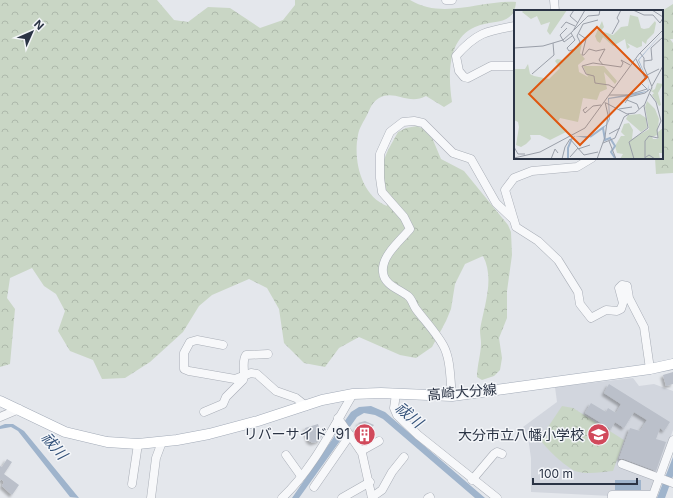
<svg xmlns="http://www.w3.org/2000/svg" width="673" height="498" viewBox="0 0 673 498" font-family="Inter,'Noto Sans JP',sans-serif">
<style>
.built{fill:#d2d6de}
.forest{fill:url(#forest-crowns)}
.water{fill:#9fb4cc}
.building{fill:#bbc0ca;filter:url(#shadow)}
.lines{fill:none;stroke-linecap:round;stroke-linejoin:round}
.minor-casing{stroke:#a9aeb7;stroke-width:9}
.major-casing{stroke:#a3abb8;stroke-width:11}
.minor{stroke:#f7f8fa;stroke-width:8}
.major{stroke:#fff;stroke-width:10}
.labels{text-anchor:middle;stroke-width:3;stroke-linejoin:round;paint-order:stroke}
.street-label{font-size:14px;fill:#2b3445;stroke:#f4f6f9}
.poi-label{font-size:14px;fill:#2b3445;stroke:#f4f6f9;text-anchor:end}
.water-label{font-size:15px;font-style:italic;fill:#34527a;stroke:#f4f6f9}
.inset-river{fill:none;stroke:#9fb4cc;stroke-width:2}
.inset-road{fill:none;stroke:#9a9fa9;stroke-width:1}
.view{fill:#df570f;fill-opacity:0.15;stroke:#df570f;stroke-width:2}
.inset-edge{fill:none;stroke:#2b3445;stroke-width:2}
</style>
<defs>
<pattern id="forest-crowns" width="20" height="18" patternUnits="userSpaceOnUse"><rect width="20" height="18" fill="#c9d6c5"/><path d="M2 6a3 3 0 1 1 6 0M12 15a3 3 0 1 1 6 0" fill="none" stroke="#adb8ab"/></pattern>
<filter id="shadow"><feDropShadow dx="-2.5" dy="2.5" stdDeviation="1" flood-color="#0004"/></filter>
</defs>
<rect width="100%" height="100%" fill="#e4e7ec"/>
<polygon class="built" points="633,378 639,386 654,384 673,391 673,430 651,492 611,496 531,492 531,458 528,437 523,427 557,402 555,387"/>
<g class="forest">
<path d="M 0,0 L 157,0 L 174,20 L 188,22 L 208,7 L 230,8 L 260,28 L 283,20 L 295,5 L 295,0 L 410,0 C 443,20 481,0 516,2 C 514,27 492,19 475,27 C 447,39 448,76 452,102 L 444,107 L 426,96 C 408,106 395,89 379,98 C 372,102 370,109 367,115 C 364,121 359,128 358,135 C 353,160 361,196 387,206 L 382,175 L 383,162 L 388,150 L 398,132 L 406,128 L 417,126 L 426,130 L 433,140 L 441,159 L 464,171 L 508,225 L 511,232 L 512,255 L 507,291 L 507,318 L 499,338 L 502,358 L 500,370 L 494,376 L 482,380 L 477,377 C 477,365 481,354 481,343 C 481,339 480,335 480,330 C 484,306 495,279 483,256 L 465,264 L 455,284 L 451,309 L 446,321 L 432,347 L 416,358 L 400,355 L 359,337 L 339,348 L 325,367 L 304,363 L 284,343 L 279,309 L 267,288 L 249,279 L 212,295 L 199,306 L 183,332 L 150,362 L 125,378 L 102,379 L 93,360 L 70,351 L 58,331 L 65,311 L 56,294 L 44,286 L 32,268 L 10,278 L 7,298 L 15,309 L 10,364 L 0,367 Z"/>
<polygon points="673,4 673,39 670,39 673,43 673,173 656,174 655,158 662,158 662,11"/>
<path d="M 562,406 L 573,408 L 624,440 L 613,471 C 602,472 586,475 575,471 C 565,466 546,449 540,439 Z"/>
</g>
<g class="water">
<polygon points="371,406 385,412 485,498 475,498 383,419 375,415 364,413 357,417 299,498 292,498 351,412 359,407"/>
<polygon points="5,424 13,424 24,431 79,498 70,497 18,431 11,427 0,429 0,426"/>
<polygon points="673,457 673,476 665,498 657,498"/>
<rect x="615" y="480" width="26" height="10"/>
</g>
<g class="building">
<polygon points="673,372 673,384 666,386 663,375"/>
<polygon points="609,384 670,422 664,431 660,428 656,439 666,442 656,471 624,459 619,459 630,428 640,431 647,420 634,412 624,428 615,422 611,429 585,413 591,403 606,412 608,408 616,413 621,404 604,393"/>
<polygon points="365,421 374,425 369,431 373,437 365,443 355,429 360,425 358,423"/>
<polygon points="318,424 322,436 319,441 313,443 309,441 305,428"/>
<polygon points="7,459 12,462 4,474 19,485 12,495 2,486 4,482 1,479 0,481 0,466 2,467"/>
</g>
<g class="lines">
<defs>
<g id="minor">
<polyline points="446,0 452,0"/>
<polyline points="554,0 555,11"/>
<path d="M 515,26 C 486,31 476,33 456,56 L 459,71 L 464,77 L 468,78 L 491,66 L 515,66"/>
<polyline points="592,158 577,167 532,171 514,178 505,190 516,227 538,241 558,260 578,292 580,304 591,318 606,310 617,311 621,309 623,303 619,288 622,285 627,286 629,298 644,327 650,369"/>
<polyline points="223,345 197,340 190,342 184,353 184,369 189,371 235,379 251,373 257,374 276,391 296,398 306,406"/>
<polyline points="396,394 394,408 397,415 418,435 497,498"/>
<path d="M 452,396 C 450,380 451,359 443,345 C 435,331 425,321 416,309 C 413,305 412,299 408,296 C 399,289 384,285 383,272 C 381,256 401,240 410,229 L 404,217 L 382,192 L 380,178 L 380,154 L 390,132 L 403,122 L 414,121 L 423,123 L 453,153 L 471,159 L 496,203 L 513,219"/>
<path d="M 204,412 L 223,404 L 226,397 L 243,380 C 246,372 241,362 246,355 L 268,354"/>
<polyline points="0,417 19,409"/>
<polyline points="338,418 362,453 372,498"/>
<polyline points="361,451 379,441"/>
<polyline points="286,455 301,476"/>
<polyline points="622,464 673,483"/>
<polyline points="472,480 494,454 497,452 502,454"/>
<polyline points="132,484 138,444"/>
<polyline points="314,487 350,435"/>
<polyline points="372,497 382,490 392,472 404,457"/>
<polyline points="151,498 156,458 162,442"/>
<path d="M 282,498 C 312,470 332,429 353,394"/>
<polyline points="342,498 370,482"/>
<polyline points="428,498 430,497"/>
<polyline points="612,498 612,495 653,495 673,440"/>
</g>
<polyline id="major" points="0,401 65,432 107,442 138,444 177,440 209,434 258,421 322,400 353,394 381,393 452,396 650,369 673,364"/>
</defs>
<use href="#minor" class="minor-casing"/>
<use href="#major" class="major-casing"/>
<use href="#minor" class="minor"/>
<use href="#major" class="major"/>
</g>
<defs>
<symbol id="building-disc" viewBox="-11 -11 22 22"><circle r="9.5" fill="#d1495b" stroke="#f4f6f9"/><path d="M-4-6H4V6H1V3H-1V6H-4ZM-2.5-4.3h1.7v1.8h-1.7ZM.8-4.3h1.7v1.8H.8ZM-2.5-1h1.7V.8h-1.7ZM.8-1h1.7V.8H.8Z" fill="#fff"/></symbol>
<symbol id="school-disc" viewBox="-11 -11 22 22"><circle r="9.5" fill="#d1495b" stroke="#f4f6f9"/><path d="M0-5L7-2L0 1L-7-2ZM-4 1L0 2.5L4 1V4Q0 6-4 4Z" fill="#fff"/></symbol>
</defs>
<g fill-rule="evenodd">
<use href="#building-disc" x="352" y="422" width="25" height="25"/>
<use href="#school-disc" x="586" y="422" width="25" height="25"/>
</g>
<g class="labels">
<g class="street-label">
<text transform="translate(462 392) rotate(-5)" y="5">高崎大分線</text>
</g>
<g class="poi-label">
<text x="350" y="439">リバーサイド '91</text>
<text x="584" y="440">大分市立八幡小学校</text>
</g>
<g class="water-label">
<text transform="translate(409 415) rotate(39)" y="5">祓川</text>
<text transform="translate(54 446) rotate(49)" y="5">祓川</text>
</g>
</g>
<g transform="translate(514 10)">
<rect width="149" height="149" fill="#e4e7ec"/>
<path d="M 10,0 L 53,0 L 36,25 L 33,21 L 36,12 L 27,15 L 23,6 L 17,9 L 8,2 ZM 116,5 L 124,7 L 127,18 L 130,19 L 135,18 L 141,11 L 142,13 L 140,23 L 133,30 L 132,34 L 128,31 L 128,36 L 123,38 L 113,33 L 116,37 L 113,39 L 111,29 L 99,36 L 89,27 L 86,33 L 83,31 L 81,26 L 88,11 L 90,17 L 87,21 L 99,25 L 107,17 L 114,16 ZM 68,33 L 66,43 L 71,49 L 64,55 L 65,62 L 74,67 L 69,56 L 90,56 L 103,71 L 101,74 L 90,62 L 93,79 L 86,82 L 83,90 L 69,88 L 64,112 L 46,108 L 44,112 L 53,120 L 52,122 L 36,130 L 26,125 L 16,125 L 17,129 L 12,134 L 7,137 L 2,135 L 5,117 L 4,112 L 0,110 L 1,59 L 11,59 L 14,54 L 16,64 L 20,66 L 35,69 L 46,58 L 41,51 L 43,49 L 49,50 ZM 143,73 L 149,74 L 144,83 L 147,95 L 145,96 L 138,85 L 140,83 L 137,81 L 139,77 L 138,81 L 141,79 ZM 133,91 L 141,99 L 145,109 L 143,125 L 138,127 L 139,129 L 144,129 L 144,122 L 149,118 L 149,143 L 145,143 L 146,149 L 106,149 L 109,144 L 103,143 L 101,136 L 107,126 L 111,126 L 107,122 L 110,114 L 115,113 L 119,120 L 118,129 L 135,119 L 131,97 ZM 126,104 L 132,108 L 133,118 L 127,122 L 112,109 L 114,105 Z" fill="#c9d6c5"/>
<path d="M 149,22 L 125,50 L 135,74 L 134,81 L 122,85 L 95,89 L 96,109 L 93,115 L 76,127 L 72,128 L 61,126 L 58,130 L 60,126 L 76,126 L 93,114 L 95,108 L 94,88 L 133,81 L 135,74 L 124,50 Z" fill="#9fb4cc"/>
<path class="inset-river" d="M 89,118 L 91,130 L 96,128 L 101,136 L 97,142 L 101,148M 76,127 L 90,117M 54,149 L 54,138 L 58,128"/>
<path class="inset-road" d="M 60,0 L 56,6 L 64,13M 119,0 L 130,5 L 139,5 L 146,13 L 149,8M 138,0 L 149,7M 69,14 L 84,10M 47,18 L 52,12 L 61,16M 53,18 L 46,25 L 50,32 L 58,26M 60,20 L 74,6 L 85,5 L 86,0M 57,23 L 61,30 L 53,38 L 55,41 L 61,39 L 66,32 L 63,26 L 69,14M 65,24 L 72,29 L 68,45 L 70,45 L 75,39 L 82,41 L 91,39 L 85,50 L 89,55M 98,24 L 105,11 L 103,8 L 107,0M 0,38 L 29,36 L 49,30 L 59,21 L 71,0M 130,51 L 138,50 L 137,38 L 149,27M 18,64 L 40,45 L 39,33M 133,65 L 145,59M 138,76 L 149,56M 100,78 L 95,75 L 81,73 L 80,66 L 72,64 L 68,56 L 79,53 L 107,57 L 109,53 L 107,50 L 116,55M 95,85 L 114,85 L 133,79 L 127,73 L 131,68 L 122,49M 113,90 L 123,94 L 125,99M 92,93 L 113,104 L 121,103 L 130,95M 111,93 L 115,87 L 131,83 L 136,79M 73,97 L 69,100 L 71,103 L 79,96 L 87,95M 105,99 L 118,97M 95,124 L 106,118M 56,129 L 70,145 L 84,142M 95,131 L 102,149M 89,133 L 101,128 L 110,107 L 115,104M 0,137 L 4,144 L 11,144M 64,139 L 76,135M 56,147 L 64,138M 131,147 L 131,131 L 135,126 L 144,128 L 143,120 L 147,111 L 142,92 L 136,84M 0,148 L 26,142 L 71,118 L 125,44 L 149,20M 37,149 L 41,139 L 44,143M 48,149 L 51,137 L 56,129M 83,149 L 91,127 L 94,105 L 91,92M 120,149 L 115,132 L 134,118 L 130,96 L 138,77 L 130,57 L 130,48 L 126,43M 129,149 L 135,145 L 141,149"/>
<path class="view" d="M 83,17 L 133,67 L 66,135 L 15,84 Z"/>
<rect width="149" height="149" class="inset-edge"/>
</g>
<g transform="translate(32 32) rotate(45)" stroke="#f4f6f9" stroke-width="3" paint-order="stroke">
<path d="M0-3L7 15L0 10L-7 15Z" fill="#2b3445"/>
<text y="-6" font-size="11" font-weight="bold" text-anchor="middle" fill="#2b3445">N</text>
</g>
<path d="M533 478v6h104v-6" fill="none" stroke="#2b3445" stroke-width="2"/>
<text x="539" y="478" font-size="12" fill="#2b3445" stroke="#f4f6f9" stroke-width="3" paint-order="stroke">100 m</text>
</svg>
